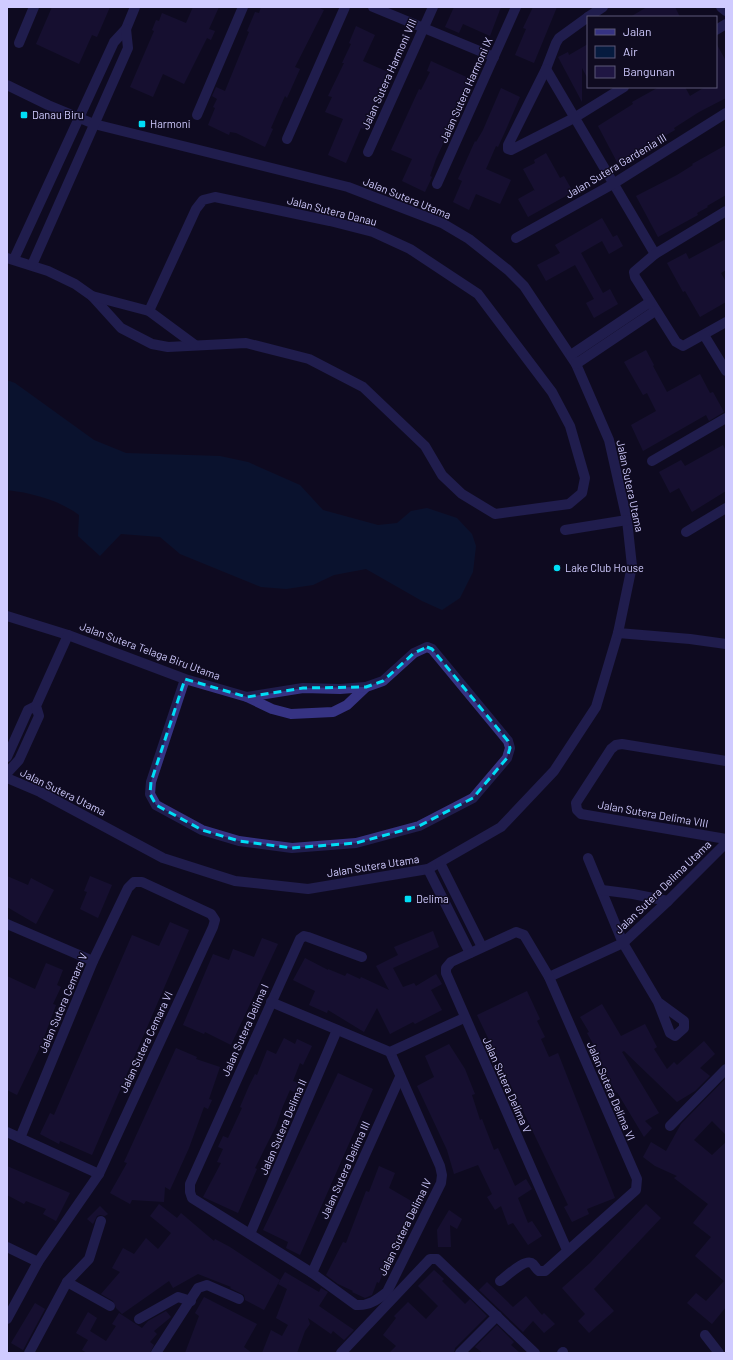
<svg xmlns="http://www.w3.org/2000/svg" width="733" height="1360" viewBox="0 0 733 1360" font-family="Barlow,sans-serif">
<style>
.water{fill:#061b3f}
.building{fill:#1f1643}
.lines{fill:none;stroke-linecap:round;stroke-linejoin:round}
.minor{stroke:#363383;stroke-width:10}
.marked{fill:none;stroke:#00def6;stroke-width:3;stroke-dasharray:8 5;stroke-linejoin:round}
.poi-dot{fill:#00def6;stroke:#0f0b20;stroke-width:1.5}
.labels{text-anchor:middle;stroke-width:3;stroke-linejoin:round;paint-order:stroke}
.street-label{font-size:11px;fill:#d0cbff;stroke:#0f0b20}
.poi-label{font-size:11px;fill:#d0cbff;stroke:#0f0b20;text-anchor:start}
</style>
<rect width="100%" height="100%" fill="#0f0b20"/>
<path class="water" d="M 7,380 L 15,383 L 94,440 L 126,453 L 220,456 L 248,462 L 300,485 L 323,510 L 378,525 L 397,523 L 411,511 L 427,508 L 457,518 L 472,534 L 476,546 L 473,572 L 460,598 L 442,610 L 422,601 L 366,569 L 334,575 L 313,585 L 286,589 L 261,587 L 180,554 L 160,537 L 121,534 L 100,556 L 78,536 L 79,515 C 59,500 32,493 7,490 Z"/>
<g class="building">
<polygon points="52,7 110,7 97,37 92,35 79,64 36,44"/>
<polygon points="193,7 219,7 209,29 215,31 211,40 207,38 184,84 163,74 153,97 130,87 154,31 152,30 156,20 159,21 162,13 186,23"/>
<polygon points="261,7 317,7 324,10 295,67 300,69 287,98 285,96 271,128 273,129 265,147 236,133 230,132 229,135 208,125 215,108 213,107 217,99 212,96 216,87 225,91 249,32 247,31 255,12 259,13"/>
<polygon points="454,7 501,7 490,36 463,24 459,33 445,27"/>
<polygon points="533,7 557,7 534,63 515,55 526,29 523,28"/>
<polygon points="647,7 675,7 680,17 630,17"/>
<polygon points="356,26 375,35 363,61 388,72 368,120 371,121 367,130 361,128 346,163 328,155 343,119 325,112 332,97 328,96 344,63 342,63 351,44 349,43"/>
<polygon points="716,43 726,61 726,98 699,112 674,128 675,130 628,157 628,158 618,164 598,126 633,104 632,102 659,87 685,87 690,96 705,87 716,87"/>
<polygon points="588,44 588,79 582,68 582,102 558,57 568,52 569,55"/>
<polygon points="431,61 473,80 467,94 469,95 465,104 462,103 436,159 430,176 432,177 425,192 402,181 412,159 391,150 419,89 421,90 430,72 427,71"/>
<polygon points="501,88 520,97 504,134 498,147 496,146 486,169 511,180 500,204 476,194 469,210 453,202 462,181 458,179 475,141 476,142 483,130"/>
<polygon points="726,145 726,195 707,206 708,207 697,213 698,215 658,237 636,196 677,175 693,165 692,164"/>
<polygon points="546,153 560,178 564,176 573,192 528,217 518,199 534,190 535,191 523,169 535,163 534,160"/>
<polygon points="602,218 613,237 617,235 623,246 609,254 602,241 581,253 603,293 610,289 618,304 594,318 586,303 594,299 575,265 546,281 537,265 560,253 555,245"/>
<polygon points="726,239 726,270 721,273 726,282 726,302 700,317 685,291 683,292 667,263 686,253 689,259"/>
<polygon points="646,350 654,365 653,366 667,392 700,374 710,393 713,392 724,412 709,421 706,415 643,451 631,425 656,411 647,393 643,395 624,362"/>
<polygon points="723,445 726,451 726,491 692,512 679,488 670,493 659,472 681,460 685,466"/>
<polygon points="7,876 28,885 31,878 54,890 36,924 7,907"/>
<polygon points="90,876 112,885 98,918 80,909 87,892 84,891"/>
<polygon points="170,922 189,930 92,1155 60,1141 59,1144 40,1134 50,1113 54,1115 132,935 159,946"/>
<polygon points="433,931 439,947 393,968 403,987 414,983 416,986 436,974 442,984 431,990 442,1010 415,1024 413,1022 390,1034 377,1008 364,1032 328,1010 327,1013 309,1005 315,991 293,980 305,958 328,970 328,969 345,976 347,973 360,979 361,977 389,990 376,966 398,955 394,947"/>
<polygon points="262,938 278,944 231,1045 205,1032 204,1034 183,1025 213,954 229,960 233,949 254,957"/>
<polygon points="46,963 63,970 57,985 61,987 53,1004 56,1005 42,1043 17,1095 7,1090 7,976 35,989"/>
<polygon points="527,991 540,1019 537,1021 545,1037 541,1039 549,1057 558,1053 615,1198 587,1209 589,1214 572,1222 564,1207 568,1205 477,1015"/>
<polygon points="602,1004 621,1036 645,1024 657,1047 654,1049 667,1069 674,1062 677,1065 704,1041 715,1054 700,1068 710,1076 695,1091 677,1102 624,1051 622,1052 659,1113 645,1121 652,1128 644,1137 617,1092 616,1093 594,1050 596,1049 587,1033 589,1032 580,1017"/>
<polygon points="284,1038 295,1044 297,1039 312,1046 303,1065 300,1063 293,1081 299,1083 294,1092 290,1090 283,1106 276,1126 255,1168 257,1169 238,1213 203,1197 221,1163 217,1162 223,1149 218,1147 223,1136 228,1138 242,1108 240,1107 249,1086 255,1074 257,1075 267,1050 276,1054"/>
<polygon points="449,1044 465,1069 475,1094 472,1095 480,1120 482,1119 494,1150 498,1148 515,1186 526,1179 532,1189 518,1198 528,1223 532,1221 542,1236 528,1245 513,1223 508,1225 501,1206 495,1210 487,1197 492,1194 478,1165 454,1174 447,1150 417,1086 434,1077 425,1056"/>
<polygon points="176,1048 197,1057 196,1059 220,1067 209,1099 212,1100 208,1109 204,1107 189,1148 170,1190 165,1187 164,1202 132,1200 130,1204 110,1193 127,1163 124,1162"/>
<polygon points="338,1073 373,1089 300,1255 286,1248 288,1242 263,1230"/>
<polygon points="726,1078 726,1135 712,1121 694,1140 712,1155 726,1142 726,1307 712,1324 687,1303 696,1293 706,1301 724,1281 695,1256 711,1237 693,1223 708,1204 674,1178 677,1176 655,1166 643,1157 651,1142 666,1151 681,1124"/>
<polygon points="7,1166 70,1193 56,1221 43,1214 46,1209 26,1201 24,1204 7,1195"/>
<polygon points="379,1166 395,1173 389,1188 413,1202 379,1283 377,1282 372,1295 365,1298 352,1292 353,1291 338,1284 326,1275 343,1242 346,1243 366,1191 369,1192"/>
<polygon points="159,1204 177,1218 181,1213 214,1241 215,1239 230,1247 280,1280 264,1310 245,1300 244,1295 230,1288 231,1287 198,1274 173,1288 169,1281 122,1314 116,1308 113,1301 101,1294 120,1272 112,1268 123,1248 134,1254 146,1238 158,1249 171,1233 150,1216"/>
<polygon points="646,1204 661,1218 594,1289 614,1311 589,1333 578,1321 585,1314 562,1288 590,1263"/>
<polygon points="100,1206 108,1214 105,1216 100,1215 97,1216 93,1224 87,1219"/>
<polygon points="449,1210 462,1219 457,1229 450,1225 451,1247 438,1247 437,1230"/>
<polygon points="434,1270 444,1279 442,1281 465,1304 470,1299 487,1316 455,1348 454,1353 389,1353 396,1346 383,1335 396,1318 394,1316 408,1302 426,1319 438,1306 418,1286"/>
<polygon points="285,1272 319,1292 321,1288 328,1292 319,1306 354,1330 344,1340 333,1331 331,1334 308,1318 310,1324 305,1331 297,1353 262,1353 271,1330 282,1336 288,1325 276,1318 287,1289 278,1284"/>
<polygon points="487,1282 513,1307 526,1296 542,1315 544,1313 555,1324 544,1333 533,1321 523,1332 479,1290"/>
<polygon points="204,1297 257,1324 244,1347 252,1353 185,1353 199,1316 195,1313"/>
<polygon points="35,1303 45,1309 23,1350 11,1343"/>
<polygon points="166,1311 171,1317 154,1331 157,1334 150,1342 154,1345 150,1353 87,1353 82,1350 88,1340 76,1333 88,1312 97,1318 90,1331 106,1341 116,1326 112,1324 119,1313 142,1328 148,1321"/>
<polygon points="497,1325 514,1342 511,1345 520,1353 483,1353 475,1347"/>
</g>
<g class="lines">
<g class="minor">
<polyline points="373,7 494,57"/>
<polyline points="721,7 726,11"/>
<polyline points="588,17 559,38 556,43 546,69 508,145 508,149 511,150 574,118 624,87"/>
<polyline points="588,17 603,7"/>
<polyline points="716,30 726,24"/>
<polyline points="19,43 34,7"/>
<polyline points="546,69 655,254"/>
<polyline points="7,85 48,105 94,124 348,187 442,223 469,239 508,270 524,286 576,364 609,440 627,520 632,566 618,633 596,707 554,771 501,827 428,869 308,889 235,881 163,858 40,792 7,778"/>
<polyline points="197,115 243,7"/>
<polyline points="287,139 345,7"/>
<polyline points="368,152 433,7"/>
<polyline points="437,184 516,7"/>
<polyline points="726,211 655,254 634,272 635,277 676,342 683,346 726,322"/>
<polyline points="516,238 613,184 726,113"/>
<polyline points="7,258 48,271 75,284 92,296 121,328 152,344 168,347 246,343 309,359 363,387 425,446 442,475 462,494 495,514 569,504 582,493 585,478 570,426 552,392 478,294 410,249 373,232 330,221 215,197 203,200 196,209 149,311"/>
<polyline points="14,259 114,42 126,29 135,7"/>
<polyline points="32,265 128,48 126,29"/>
<polyline points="92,296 149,311 195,345"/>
<polyline points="704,335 726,371"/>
<polyline points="571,355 650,302"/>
<polyline points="576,364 655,311"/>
<polyline points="652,461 726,418"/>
<polyline points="565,530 627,520"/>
<polyline points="686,532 726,508"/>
<polyline points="7,616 68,635 185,679 247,697 272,709 291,714 333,712 347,705 366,687 383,681 414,653 427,647 432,649 508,741 510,748 507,758 473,798 419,826 356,843 292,848 239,841 202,830 156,805 150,794 151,782 185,679"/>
<polyline points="618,633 690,639 726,644"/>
<polyline points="247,697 303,688 340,689 366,687"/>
<polyline points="7,757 28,710 36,706"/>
<polyline points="726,761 622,744 616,745 611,749 576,803 577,810 581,814 726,839"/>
<polyline points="7,773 19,760 39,716 36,706 68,635"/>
<polyline points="588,858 623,943 658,1002 670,1033 675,1036 684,1028 684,1021 658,1002"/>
<polyline points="440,863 482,947"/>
<polyline points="428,869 470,953"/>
<polyline points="602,890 633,894 668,901"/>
<polyline points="7,924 93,961"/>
<path d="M 362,957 L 308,937 L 304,936 L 300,939 L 190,1184 L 190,1192 L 192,1198 L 312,1273 L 356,1305 C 369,1306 377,1300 387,1292 L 441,1183 L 442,1175 L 440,1166 L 390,1052"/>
<polyline points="549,977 623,943 668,901 726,843"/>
<polyline points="271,1002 390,1052 464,1018"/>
<polyline points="670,1126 726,1069"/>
<polyline points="7,1132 99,1174"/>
<polyline points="250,1234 337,1030"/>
<polyline points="7,1247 38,1262"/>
<polyline points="312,1273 400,1077"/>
<path d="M 500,1281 C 507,1276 526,1257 533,1264 C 535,1266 536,1269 539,1271 L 545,1271 L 636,1190 L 637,1179 L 549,977 L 524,935 L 516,932 L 451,962 L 446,968 L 446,973 L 567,1250"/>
<polyline points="67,1282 110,1306"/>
<polyline points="7,1319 38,1262 99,1174 213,927 215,920 211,914 142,882 134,882 128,888 93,961 20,1138"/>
<polyline points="139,1319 178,1297 191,1301"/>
<polyline points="705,1335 719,1353"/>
<polyline points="29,1353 67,1282 89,1259 101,1221"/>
<polyline points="156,1353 198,1288 207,1285 239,1299"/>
<polyline points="341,1353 430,1259 437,1259 535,1353"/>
<polyline points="460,1353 497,1316"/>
<polyline points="562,1353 563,1352"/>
</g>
</g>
<path d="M0 0H733V1360H0ZM 427,647 L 432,649 L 508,741 L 510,748 L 507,758 L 473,798 L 419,826 L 356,843 L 292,848 L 239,841 L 202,830 L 156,805 L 150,794 L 151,782 L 185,679 L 247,697 L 303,688 L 366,687 L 383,681 L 414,653 Z" fill="#0f0b20" fill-opacity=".55" fill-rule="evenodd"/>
<path class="marked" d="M 427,647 L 432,649 L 508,741 L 510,748 L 507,758 L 473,798 L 419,826 L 356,843 L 292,848 L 239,841 L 202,830 L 156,805 L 150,794 L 151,782 L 185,679 L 247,697 L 303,688 L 366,687 L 383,681 L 414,653 Z"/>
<g class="poi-dot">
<rect x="20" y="111" width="8" height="8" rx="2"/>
<rect x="138" y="120" width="8" height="8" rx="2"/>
<circle cx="557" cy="568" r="4"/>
<rect x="404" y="895" width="8" height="8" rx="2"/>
</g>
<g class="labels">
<g class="street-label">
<text transform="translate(389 74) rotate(-66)" y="4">Jalan Sutera Harmoni VIII</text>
<text transform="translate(466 90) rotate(-66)" y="4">Jalan Sutera Harmoni IX</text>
<text transform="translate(616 166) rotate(-31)" y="4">Jalan Sutera Gardenia III</text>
<text transform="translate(407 198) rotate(22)" y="4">Jalan Sutera Utama</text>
<text transform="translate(332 211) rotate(14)" y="4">Jalan Sutera Danau</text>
<text transform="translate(630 486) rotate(78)" y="4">Jalan Sutera Utama</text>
<text transform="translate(150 651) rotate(20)" y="4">Jalan Sutera Telaga Biru Utama</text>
<text transform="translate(63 792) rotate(26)" y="4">Jalan Sutera Utama</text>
<text transform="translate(653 814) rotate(10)" y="4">Jalan Sutera Delima VIII</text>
<text transform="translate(373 866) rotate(-9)" y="4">Jalan Sutera Utama</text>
<text transform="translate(663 887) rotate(-44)" y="4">Jalan Sutera Delima Utama</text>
<text transform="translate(63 1003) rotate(-67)" y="4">Jalan Sutera Cemara V</text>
<text transform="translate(245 1030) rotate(-66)" y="4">Jalan Sutera Delima I</text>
<text transform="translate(146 1042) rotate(-65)" y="4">Jalan Sutera Cemara VI</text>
<text transform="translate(507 1085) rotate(66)" y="4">Jalan Sutera Delima V</text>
<text transform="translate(611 1091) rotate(67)" y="4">Jalan Sutera Delima VI</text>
<text transform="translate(283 1127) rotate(-67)" y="4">Jalan Sutera Delima II</text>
<text transform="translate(345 1170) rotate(-66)" y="4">Jalan Sutera Delima III</text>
<text transform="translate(405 1227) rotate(-64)" y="4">Jalan Sutera Delima IV</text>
</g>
<g class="poi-label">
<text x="32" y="119">Danau Biru</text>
<text x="150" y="128">Harmoni</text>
<text x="565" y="572">Lake Club House</text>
<text x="416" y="903">Delima</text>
</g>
</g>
<rect width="733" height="1360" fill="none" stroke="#d0cbff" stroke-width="16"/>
<rect x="587" y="16" width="130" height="72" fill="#0f0b20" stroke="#5c5879"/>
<rect x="595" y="29" width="20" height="6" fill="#363383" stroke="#5c5879"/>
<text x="623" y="36" font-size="12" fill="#d0cbff">Jalan</text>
<rect x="595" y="46" width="20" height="12" fill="#061b3f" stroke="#5c5879"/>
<text x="623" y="56" font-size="12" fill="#d0cbff">Air</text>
<rect x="595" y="66" width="20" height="12" fill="#1f1643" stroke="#5c5879"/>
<text x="623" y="76" font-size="12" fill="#d0cbff">Bangunan</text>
</svg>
